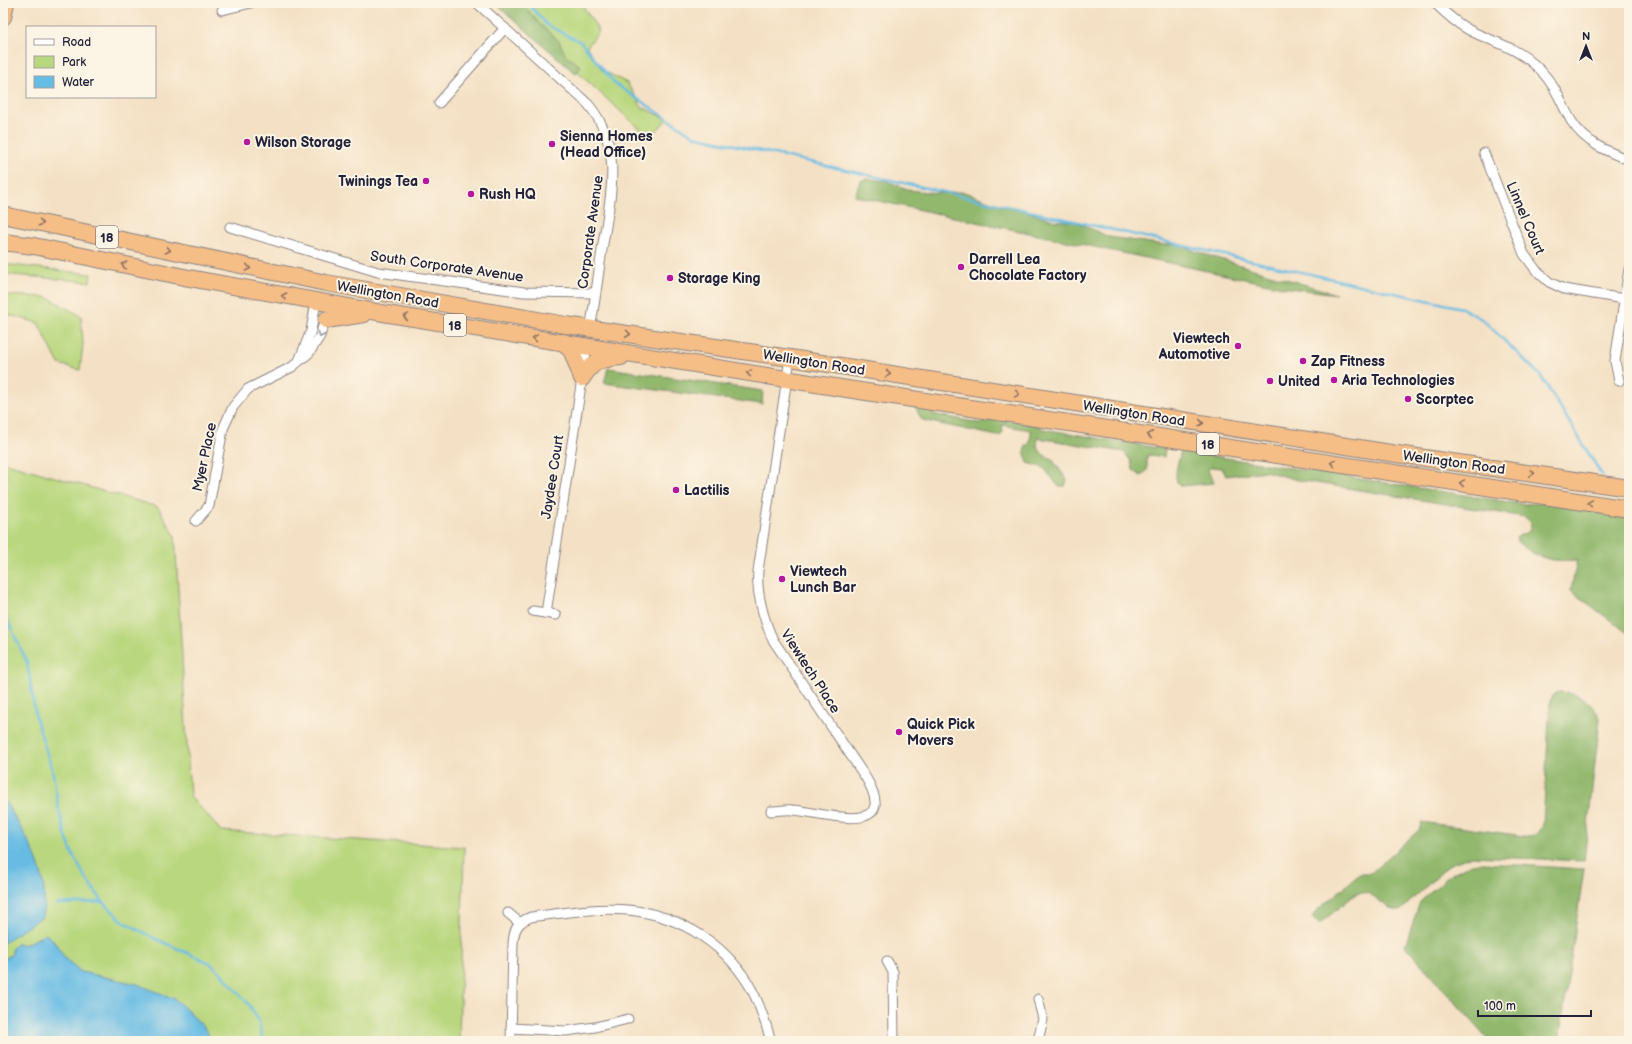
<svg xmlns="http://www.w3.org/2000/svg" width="1632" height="1044" viewBox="0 0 1632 1044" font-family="'Balsamiq Sans',sans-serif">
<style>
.green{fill:#b9d77e;stroke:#6e7c5c}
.forest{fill:#92b86d;stroke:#5a6d54}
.water{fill:#67bce4;stroke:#446f90}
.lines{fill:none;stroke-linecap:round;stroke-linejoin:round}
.stream{stroke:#67bce4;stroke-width:2.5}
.street-casing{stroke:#8b8280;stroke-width:11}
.highway-casing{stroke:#8b8280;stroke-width:18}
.street{stroke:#fff;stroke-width:9}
.highway{stroke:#f6be87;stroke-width:16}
.oneway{stroke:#8c7061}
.oneway2{stroke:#9c9ca7}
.poi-dot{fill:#b5179e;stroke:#fcf5e5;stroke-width:1.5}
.labels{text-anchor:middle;stroke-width:4;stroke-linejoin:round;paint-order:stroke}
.shield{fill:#fcf5e5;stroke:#63616e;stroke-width:1}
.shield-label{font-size:13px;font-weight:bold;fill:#22223b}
.poi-label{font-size:14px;font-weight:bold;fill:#22223b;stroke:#fcf5e5;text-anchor:start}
.street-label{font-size:14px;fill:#22223b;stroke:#fcf5e5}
</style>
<rect width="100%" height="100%" fill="#fcf5e5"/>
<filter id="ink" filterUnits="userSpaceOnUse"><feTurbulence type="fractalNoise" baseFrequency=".025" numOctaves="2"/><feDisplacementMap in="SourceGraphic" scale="8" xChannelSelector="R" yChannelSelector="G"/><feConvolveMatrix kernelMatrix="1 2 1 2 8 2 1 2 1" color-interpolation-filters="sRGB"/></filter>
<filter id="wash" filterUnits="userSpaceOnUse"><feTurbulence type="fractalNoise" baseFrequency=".012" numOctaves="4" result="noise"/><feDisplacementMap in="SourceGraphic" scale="16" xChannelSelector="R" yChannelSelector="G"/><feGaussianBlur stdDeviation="0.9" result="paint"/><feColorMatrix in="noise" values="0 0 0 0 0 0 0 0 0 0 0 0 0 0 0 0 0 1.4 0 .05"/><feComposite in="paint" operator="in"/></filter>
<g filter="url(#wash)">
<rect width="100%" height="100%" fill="#f4e1c5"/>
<g class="green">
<polygon points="501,3 581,3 599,31 587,47 602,70 627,83 642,107 667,119 650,138"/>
<polygon points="3,264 91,274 90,282 3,274"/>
<polygon points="3,295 47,297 81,316 83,344 80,370 59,364 38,323 10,315 3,317"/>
<polygon points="3,462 158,507 175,536 190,796 221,831 464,847 459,1041 3,1041"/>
</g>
<g class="forest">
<polygon points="495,3 522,3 538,22 559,41 566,56 581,66 576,74"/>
<polygon points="866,179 886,181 910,190 935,193 964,192 989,201 1035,214 1056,221 1074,221 1109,237 1165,245 1180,244 1194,251 1336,294 1282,287 855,196 860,181"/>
<polygon points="608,368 763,391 762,404 604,383"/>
<polygon points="915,406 931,409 933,414 979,423 986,422 996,418 1040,426 1043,429 1165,449 1164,457 1148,455 1147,459 1147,471 1141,476 1133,470 1131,461 1124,452 1038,438 1037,445 1042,454 1052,459 1067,480 1065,486 1059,487 1044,468 1028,463 1024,451 1026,446 1029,445 1031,434 1030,430 1002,425 1003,432 1001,435 997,436 926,421 921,419"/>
<path d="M 1181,451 L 1522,504 L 1547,503 L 1626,517 L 1629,521 L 1629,634 L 1571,591 L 1577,560 C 1557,562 1540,560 1524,547 C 1520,544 1517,543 1516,538 C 1522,532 1532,535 1531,523 L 1525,517 L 1298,480 L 1265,471 L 1226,476 L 1222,468 L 1211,467 L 1208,470 C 1209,475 1214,478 1214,483 L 1181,486 C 1171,480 1179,460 1181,451 Z"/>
<path d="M 1560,692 C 1579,693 1592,702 1600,718 L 1584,861 L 1472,856 L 1450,864 L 1400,911 C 1382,910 1374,888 1357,893 L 1319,924 L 1312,918 L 1315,912 L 1361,873 L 1371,873 L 1420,829 L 1421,822 L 1531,837 L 1539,832 L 1543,825 L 1550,701 L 1555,693 Z"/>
<polygon points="1483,863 1584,869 1559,1041 1490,1041 1405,946 1420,902 1451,874 1471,864"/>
</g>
<g class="water">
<path d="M 3,798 C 24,833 53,874 42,917 L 3,943 Z"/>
<polygon points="46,934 53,940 65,958 81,972 137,984 175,999 203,1026 212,1041 3,1041 3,960 12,954 12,948 18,943 24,945"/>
</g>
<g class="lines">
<g class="stream">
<polyline points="528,3 547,25 581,42 615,84 694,136 1462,308 1483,320 1540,375 1602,475"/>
<polyline points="3,611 27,662 36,718 53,773 59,811 66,837 73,855 85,877 103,902 124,922 156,939 210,963 222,974 250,1006 259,1021 263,1041"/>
<polyline points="56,904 103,902"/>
</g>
</g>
</g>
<g filter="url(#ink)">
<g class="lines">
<defs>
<g id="street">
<path d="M 477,3 L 588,104 C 625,148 610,198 602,250 C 598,276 595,303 590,329"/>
<path d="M 1435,3 C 1446,14 1457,24 1471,31 C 1495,43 1514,46 1535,65 C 1545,74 1553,85 1559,97 C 1563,105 1567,114 1572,122 C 1586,143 1606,151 1629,160"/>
<polyline points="222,10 251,3"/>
<polyline points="439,103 505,28"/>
<polyline points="1484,153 1524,254 1536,270 1549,282 1564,289 1624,299"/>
<polyline points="230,227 378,272 524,292 595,293"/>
<polyline points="299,361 311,331 315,307 323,303 324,304"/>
<polyline points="1619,381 1615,361 1629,269"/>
<polyline points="196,521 209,506 223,429 233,407 248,389 292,367 309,353 320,336 326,316"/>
<polyline points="533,611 556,615"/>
<polyline points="546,613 587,346"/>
<path d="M 771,811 C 778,811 786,809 793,810 C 822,812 902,839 866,778 L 773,640 C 764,621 756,592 758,571 L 790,358"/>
<polyline points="508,913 520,923"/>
<polyline points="887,961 893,972 894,1041"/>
<polyline points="1038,999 1043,1019 1038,1041"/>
<polyline points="511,1028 566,1031 595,1027 628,1019"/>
<path d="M 511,1041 L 513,943 C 514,930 517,922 531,917 C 562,913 597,907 628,910 C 681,915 729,946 753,992 C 761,1008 766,1024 771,1041"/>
</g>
<g id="highway">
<polyline points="3,17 6,3"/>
<polyline points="3,215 326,283 566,325 790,358 1397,454 1629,488"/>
<polyline points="3,242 34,246 189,278 388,314 847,389 1629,509"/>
<polyline points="326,320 364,314"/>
<polyline points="564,342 572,352 582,378"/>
<path d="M 582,378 C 594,360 600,359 621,357"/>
</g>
</defs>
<use href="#street" class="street-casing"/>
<use href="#highway" class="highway-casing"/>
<use href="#street" class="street"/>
<use href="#highway" class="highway"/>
</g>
<defs><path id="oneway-chevron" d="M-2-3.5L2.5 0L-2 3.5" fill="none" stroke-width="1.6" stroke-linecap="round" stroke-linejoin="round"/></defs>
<g class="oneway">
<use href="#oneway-chevron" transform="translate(41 223) rotate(12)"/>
<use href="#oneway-chevron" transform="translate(168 250) rotate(12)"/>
<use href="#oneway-chevron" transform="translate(124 265) rotate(-168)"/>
<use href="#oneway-chevron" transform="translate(248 268) rotate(12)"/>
<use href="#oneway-chevron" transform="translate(284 296) rotate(-169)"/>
<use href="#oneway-chevron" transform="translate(406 317) rotate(-171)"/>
<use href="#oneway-chevron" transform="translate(628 334) rotate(8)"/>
<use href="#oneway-chevron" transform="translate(535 338) rotate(-171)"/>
<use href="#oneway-chevron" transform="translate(749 373) rotate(-171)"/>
<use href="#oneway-chevron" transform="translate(888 374) rotate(9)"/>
<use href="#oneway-chevron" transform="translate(1017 394) rotate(9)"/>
<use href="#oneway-chevron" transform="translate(1201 423) rotate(9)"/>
<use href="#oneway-chevron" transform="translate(1150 435) rotate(-171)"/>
<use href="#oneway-chevron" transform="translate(1333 463) rotate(-171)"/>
<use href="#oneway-chevron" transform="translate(1532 473) rotate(8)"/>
<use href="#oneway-chevron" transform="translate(1462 483) rotate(-171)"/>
<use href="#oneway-chevron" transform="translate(1590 503) rotate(-171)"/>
</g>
<use class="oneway2" href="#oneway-chevron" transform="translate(321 335) rotate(113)"/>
</g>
<g class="poi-dot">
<circle cx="247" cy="142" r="4"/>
<circle cx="552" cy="144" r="4"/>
<circle cx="426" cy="181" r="4"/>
<circle cx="471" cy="194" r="4"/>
<circle cx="961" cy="267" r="4"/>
<circle cx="670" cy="278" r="4"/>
<circle cx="1238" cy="346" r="4"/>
<circle cx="1303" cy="361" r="4"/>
<circle cx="1334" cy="380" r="4"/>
<circle cx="1270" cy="381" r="4"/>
<circle cx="1408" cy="399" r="4"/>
<circle cx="676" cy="490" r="4"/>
<circle cx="782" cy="579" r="4"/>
<circle cx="899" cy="732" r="4"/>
</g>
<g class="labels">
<g class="shield">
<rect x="96" y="226" width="22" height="22" rx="3"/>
<rect x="444" y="314" width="22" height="22" rx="3"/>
<rect x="1197" y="433" width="22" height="22" rx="3"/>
</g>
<g class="shield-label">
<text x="107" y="242">18</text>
<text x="455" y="330">18</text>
<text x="1208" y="449">18</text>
</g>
<g class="poi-label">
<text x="560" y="141">Sienna Homes<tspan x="560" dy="16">(Head Office)</tspan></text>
<text x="255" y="147">Wilson Storage</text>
<text x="418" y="186" text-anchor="end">Twinings Tea</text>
<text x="479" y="199">Rush HQ</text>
<text x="969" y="264">Darrell Lea<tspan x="969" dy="16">Chocolate Factory</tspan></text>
<text x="678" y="283">Storage King</text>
<text x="1230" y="343" text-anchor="end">Viewtech<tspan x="1230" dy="16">Automotive</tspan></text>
<text x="1311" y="366">Zap Fitness</text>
<text x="1342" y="385">Aria Technologies</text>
<text x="1278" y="386">United</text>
<text x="1416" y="404">Scorptec</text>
<text x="684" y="495">Lactilis</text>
<text x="790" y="576">Viewtech<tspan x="790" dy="16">Lunch Bar</tspan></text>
<text x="907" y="729">Quick Pick<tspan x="907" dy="16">Movers</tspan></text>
</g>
<g class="street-label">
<text transform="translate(1526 218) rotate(67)" y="5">Linnel Court</text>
<text transform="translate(590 232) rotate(-82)" y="5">Corporate Avenue</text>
<text transform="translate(447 266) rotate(8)" y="5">South Corporate Avenue</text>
<text transform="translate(388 294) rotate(10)" y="5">Wellington Road</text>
<text transform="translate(814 362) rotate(9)" y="5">Wellington Road</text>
<text transform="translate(1134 413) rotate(9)" y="5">Wellington Road</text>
<text transform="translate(204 457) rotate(-78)" y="5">Myer Place</text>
<text transform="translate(1454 462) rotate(8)" y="5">Wellington Road</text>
<text transform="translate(552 477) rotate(-81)" y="5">Jaydee Court</text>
<text transform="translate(811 671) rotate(57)" y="5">Viewtech Place</text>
</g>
</g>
<rect width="1632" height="1044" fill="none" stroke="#fcf5e5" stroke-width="16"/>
<rect x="26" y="26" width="130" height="72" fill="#fcf5e5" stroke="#a5a1a1"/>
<rect x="34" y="39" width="20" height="6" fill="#ffffff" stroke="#a5a1a1"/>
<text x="62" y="46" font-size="12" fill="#22223b">Road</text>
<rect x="34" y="56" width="20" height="12" fill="#b9d77e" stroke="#a5a1a1"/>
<text x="62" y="66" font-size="12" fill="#22223b">Park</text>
<rect x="34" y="76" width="20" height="12" fill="#67bce4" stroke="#a5a1a1"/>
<text x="62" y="86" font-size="12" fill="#22223b">Water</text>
<g transform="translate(1586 46)" stroke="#fcf5e5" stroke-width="3" paint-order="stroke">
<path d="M0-3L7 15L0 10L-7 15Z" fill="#22223b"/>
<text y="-6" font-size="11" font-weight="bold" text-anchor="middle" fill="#22223b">N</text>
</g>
<path d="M1478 1010v6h113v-6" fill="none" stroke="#22223b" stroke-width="2"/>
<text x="1484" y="1010" font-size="12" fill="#22223b" stroke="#fcf5e5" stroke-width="3" paint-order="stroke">100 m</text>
</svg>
